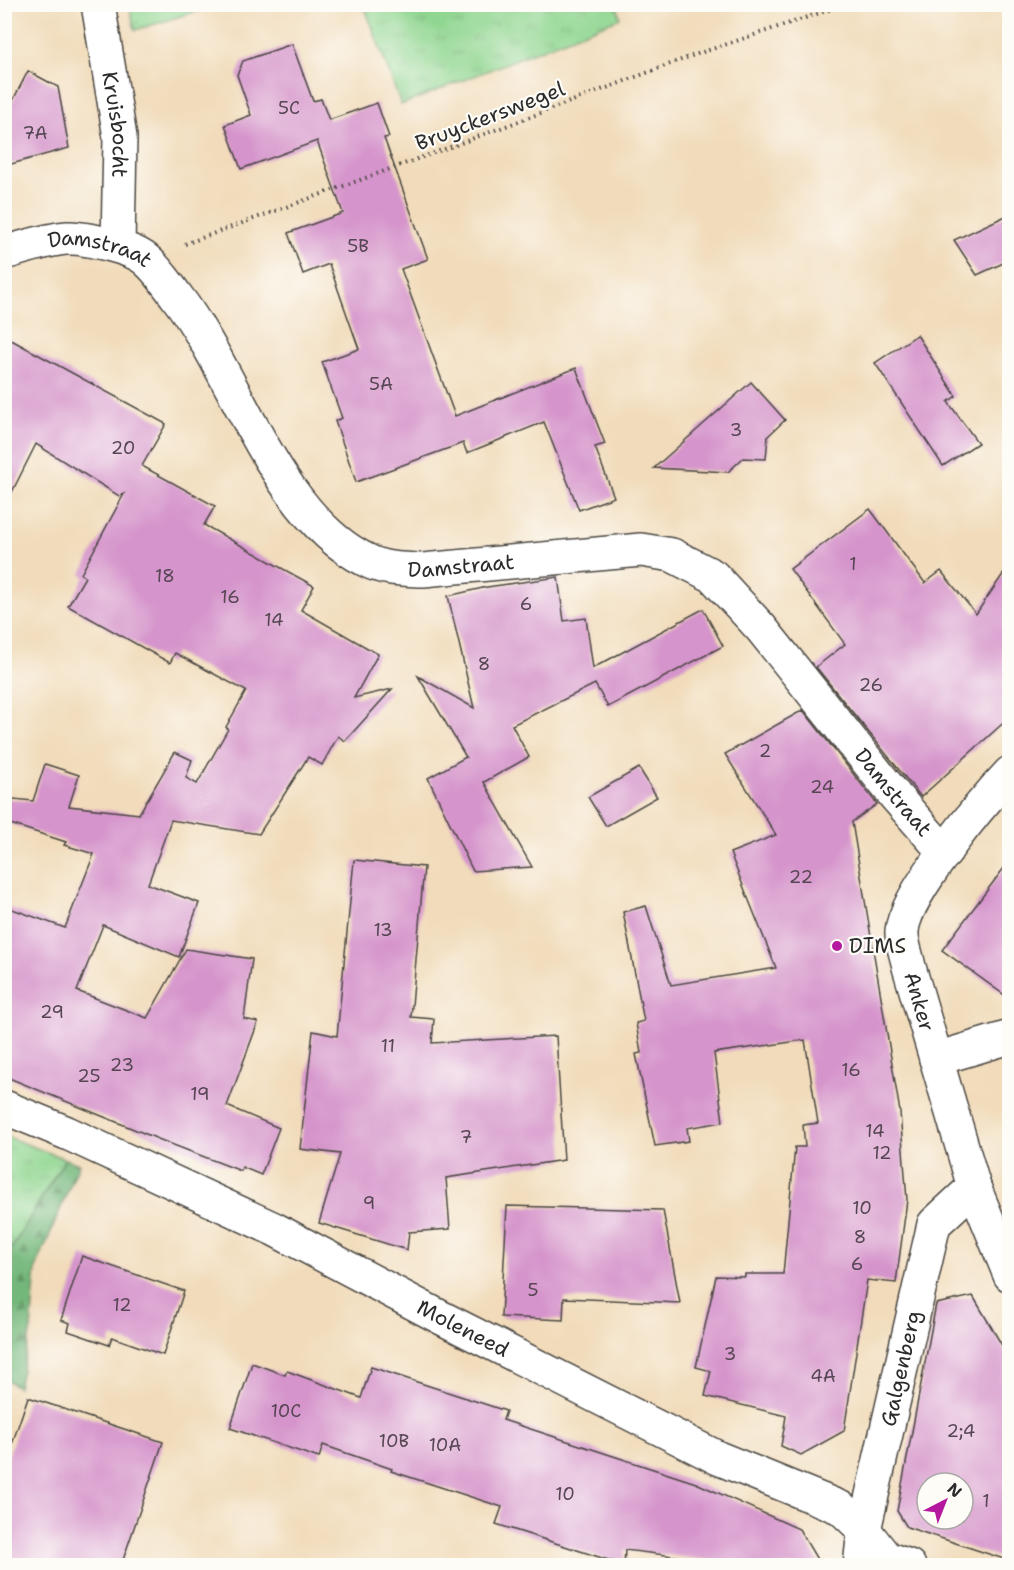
<svg xmlns="http://www.w3.org/2000/svg" width="1014" height="1570" viewBox="0 0 1014 1570" font-family="'Shantell Sans',sans-serif">
<style>
.grass{fill:url(#grass-tufts);stroke:#5d805e;stroke-width:1.5}
.forest{fill:url(#forest-firs);stroke:#4f7152;stroke-width:1.5}
.building{fill:#d594cb;fill-rule:evenodd}
.lines{fill:none;stroke-linecap:round;stroke-linejoin:round}
.minor-casing{stroke:#494540;stroke-width:36}
.path{stroke:#494540;stroke-width:4;stroke-dasharray:1.5 4.5;stroke-linecap:butt}
.minor{stroke:#fff;stroke-width:33}
.poi-dot{fill:#b5179e;stroke:#fdfcf7;stroke-width:2}
.labels{text-anchor:middle;stroke-width:4.5;stroke-linejoin:round;paint-order:stroke}
.number-label{font-size:18px;fill:#564553}
.street-label{font-size:21px;fill:#2b2b2b;stroke:#fdfcf7}
.poi-label{font-size:21px;fill:#2b2b2b;stroke:#fdfcf7;text-anchor:start}
</style>
<defs>
<pattern id="grass-tufts" width="24" height="20" patternUnits="userSpaceOnUse" patternTransform="scale(1.5)"><rect width="24" height="20" fill="#8fd690"/><path d="M3 7l-1-3M5 7V3M7 7l1-3M15 17l-1-3M17 17v-4M19 17l1-3" fill="none" stroke="#7cb87c"/></pattern>
<pattern id="forest-firs" width="22" height="20" patternUnits="userSpaceOnUse" patternTransform="scale(1.5)"><rect width="22" height="20" fill="#73b77a"/><path d="M5 1l3.5 6h-7zM16 11l3.5 6h-7z" fill="#5f9564"/></pattern>
</defs>
<rect width="100%" height="100%" fill="#fdfcf7"/>
<filter id="ink" filterUnits="userSpaceOnUse"><feTurbulence type="fractalNoise" baseFrequency=".0167" numOctaves="2"/><feDisplacementMap in="SourceGraphic" scale="12" xChannelSelector="R" yChannelSelector="G"/><feConvolveMatrix kernelMatrix="1 2 1 2 8 2 1 2 1" color-interpolation-filters="sRGB"/></filter>
<filter id="wash" filterUnits="userSpaceOnUse"><feTurbulence type="fractalNoise" baseFrequency=".008" numOctaves="4" result="noise"/><feDisplacementMap in="SourceGraphic" scale="24" xChannelSelector="R" yChannelSelector="G"/><feGaussianBlur stdDeviation="1.35" result="paint"/><feColorMatrix in="noise" values="0 0 0 0 0 0 0 0 0 0 0 0 0 0 0 0 0 1.4 0 .05"/><feComposite in="paint" operator="in"/></filter>
<g filter="url(#wash)">
<rect width="100%" height="100%" fill="#f1dbba"/>
<g class="grass">
<polygon points="129,5 129,4 217,5 135,30"/>
<polygon points="364,5 617,5 620,18 401,105"/>
<polygon points="5,1136 65,1159 5,1259"/>
</g>
<polygon class="forest" points="65,1159 79,1164 36,1268 31,1330 18,1387 5,1379 5,1259"/>
<g id="blocks">
<g class="building">
<polygon points="292,44 313,101 321,99 329,120 377,103 389,137 384,138 428,259 401,269 455,416 576,368 605,444 595,447 614,497 579,510 544,422 467,453 463,443 356,482 335,421 342,418 322,362 359,349 329,264 303,274 288,233 343,213 317,141 241,169 225,125 251,115 237,75 243,61"/>
<polygon points="28,71 58,87 69,148 4,166 4,118"/>
<polygon points="1010,214 1010,260 977,275 954,240"/>
<polygon points="917,335 956,396 948,402 978,443 943,466 875,363"/>
<polygon points="4,336 166,424 142,466 215,506 204,525 314,586 301,610 378,654 354,698 392,689 345,741 338,736 322,765 308,757 259,834 171,820 148,884 199,903 179,957 103,925 77,991 147,1018 186,949 252,959 244,1019 258,1022 227,1106 279,1128 261,1175 242,1167 241,1171 163,1141 4,1076 4,906 65,928 94,854 64,845 66,842 4,822 4,798 33,801 45,764 79,775 69,806 139,814 175,752 192,760 186,778 197,784 228,729 226,727 246,691 175,653 170,663 68,606 85,577 81,574 124,494 119,496 36,444 4,508"/>
<polygon points="751,382 785,420 768,436 766,459 743,458 728,472 654,468"/>
<polygon points="870,509 925,583 941,571 976,614 1010,564 1010,717 921,797 816,667 845,644 790,569"/>
<polygon points="558,577 564,621 586,618 593,668 703,609 723,646 608,707 595,684 512,725 529,757 484,782 532,867 473,871 428,778 466,757 418,676 474,708 448,596 487,587"/>
<polygon points="803,710 877,804 852,822 900,1112 907,1200 896,1283 867,1280 844,1431 801,1455 781,1446 786,1416 705,1396 711,1371 696,1367 716,1276 745,1277 745,1274 783,1274 795,1147 805,1147 803,1125 818,1123 805,1040 714,1053 723,1122 687,1128 689,1141 655,1146 636,1054 641,1053 636,1023 644,1021 623,912 646,906 671,985 776,968 730,853 776,835 725,754"/>
<polygon points="639,768 657,797 606,826 588,797"/>
<polygon points="354,860 424,867 411,1017 434,1019 432,1043 556,1036 564,1160 446,1178 450,1229 409,1232 407,1250 319,1223 340,1154 300,1149 313,1031 337,1036"/>
<polygon points="1010,860 1010,999 942,950"/>
<polygon points="507,1206 663,1210 680,1303 564,1298 563,1320 501,1317"/>
<polygon points="82,1256 184,1291 163,1355 112,1337 109,1345 68,1331 70,1323 61,1320"/>
<path d="M 973,1296 L 1010,1359 L 1010,1561 L 907,1527 L 897,1511 L 936,1304 ZM 927,1483 L 963,1483 L 963,1519 L 927,1519 Z"/>
<polygon points="252,1363 285,1375 287,1371 361,1398 371,1367 506,1411 503,1420 696,1483 799,1529 821,1566 755,1566 625,1550 624,1565 496,1524 502,1507 391,1471 392,1469 323,1445 319,1458 230,1428"/>
<polygon points="28,1397 163,1442 121,1566 4,1566 4,1468"/>
</g>
</g>
</g>
<g filter="url(#ink)">
<use href="#blocks" fill-opacity="0" stroke="#494540" stroke-width="1.5"/>
<g class="lines">
<defs>
<g id="minor">
<path id="s1" d="M 98,4 L 120,137 L 118,246"/>
<path id="s2" d="M 4,253 C 22,248 49,239 67,238 C 84,237 132,248 145,259 C 157,268 168,285 177,297 C 237,375 275,515 366,560 C 384,570 403,569 423,570 L 641,550 L 672,555 L 713,576 L 761,628 L 896,797 L 945,853"/>
<path id="s3" d="M 1010,773 C 983,801 905,894 902,931 C 901,942 907,956 909,967 L 974,1187 L 1010,1275"/>
<polyline points="936,1059 1010,1037"/>
<path id="s4" d="M 4,1107 L 67,1133 L 274,1229 L 440,1317 L 718,1458 L 841,1508 L 864,1530 L 886,1558 L 909,1566"/>
<path id="s5" d="M 860,1566 L 864,1530 L 934,1224 L 974,1187"/>
</g>
</defs>
<use href="#minor" class="minor-casing"/>
<polyline class="path" points="185,244 461,143 694,55 847,4"/>
<use href="#minor" class="minor"/>
</g>
</g>
<circle class="poi-dot" cx="837" cy="946" r="6"/>
<g class="labels">
<g class="number-label">
<text x="289" y="114">5C</text>
<text x="35" y="139">7A</text>
<text x="358" y="252">5B</text>
<text x="381" y="390">5A</text>
<text x="736" y="436">3</text>
<text x="123" y="454">20</text>
<text x="853" y="570">1</text>
<text x="165" y="582">18</text>
<text x="230" y="603">16</text>
<text x="526" y="610">6</text>
<text x="274" y="626">14</text>
<text x="484" y="670">8</text>
<text x="871" y="691">26</text>
<text x="765" y="757">2</text>
<text x="822" y="793">24</text>
<text x="801" y="883">22</text>
<text x="383" y="936">13</text>
<text x="52" y="1018">29</text>
<text x="388" y="1052">11</text>
<text x="122" y="1071">23</text>
<text x="851" y="1076">16</text>
<text x="89" y="1082">25</text>
<text x="200" y="1100">19</text>
<text x="875" y="1137">14</text>
<text x="466" y="1143">7</text>
<text x="882" y="1159">12</text>
<text x="369" y="1209">9</text>
<text x="862" y="1214">10</text>
<text x="860" y="1243">8</text>
<text x="857" y="1270">6</text>
<text x="533" y="1296">5</text>
<text x="122" y="1311">12</text>
<text x="730" y="1360">3</text>
<text x="823" y="1382">4A</text>
<text x="286" y="1417">10C</text>
<text x="961" y="1437">2;4</text>
<text x="394" y="1447">10B</text>
<text x="445" y="1451">10A</text>
<text x="565" y="1500">10</text>
<text x="986" y="1507">1</text>
</g>
<g class="street-label">
<text transform="translate(490 116) rotate(-21)" y="7">Bruyckerswegel</text>
<text dy="7" stroke="none"><textPath href="#s1" startOffset="122">Kruisbocht</textPath></text>
<text dy="7" stroke="none"><textPath href="#s2" startOffset="99">Damstraat</textPath></text>
<text dy="7" stroke="none"><textPath href="#s2" startOffset="621">Damstraat</textPath></text>
<text dy="7" stroke="none"><textPath href="#s2" startOffset="1161">Damstraat</textPath></text>
<text dy="7" stroke="none"><textPath href="#s3" startOffset="266">Anker</textPath></text>
<text dy="7" stroke="none"><textPath href="#s4" startOffset="510">Moleneed</textPath></text>
<text dy="7" stroke="none"><textPath href="#s5" startOffset="202">Galgenberg</textPath></text>
</g>
<g class="poi-label">
<text x="849" y="953">DIMS</text>
</g>
</g>
<rect width="1014" height="1570" fill="none" stroke="#fdfcf7" stroke-width="24"/>
<g transform="translate(945 1501) rotate(42)"><circle r="28" fill="#fdfcf7" stroke="#a9a8a5" stroke-width="1.5"/>
<path d="M0-4.5L10 22L0 15L-10 22Z" fill="#b5179e"/>
<text y="-9" font-size="16" font-weight="bold" text-anchor="middle" fill="#2b2b2b">N</text>
</g>
</svg>
